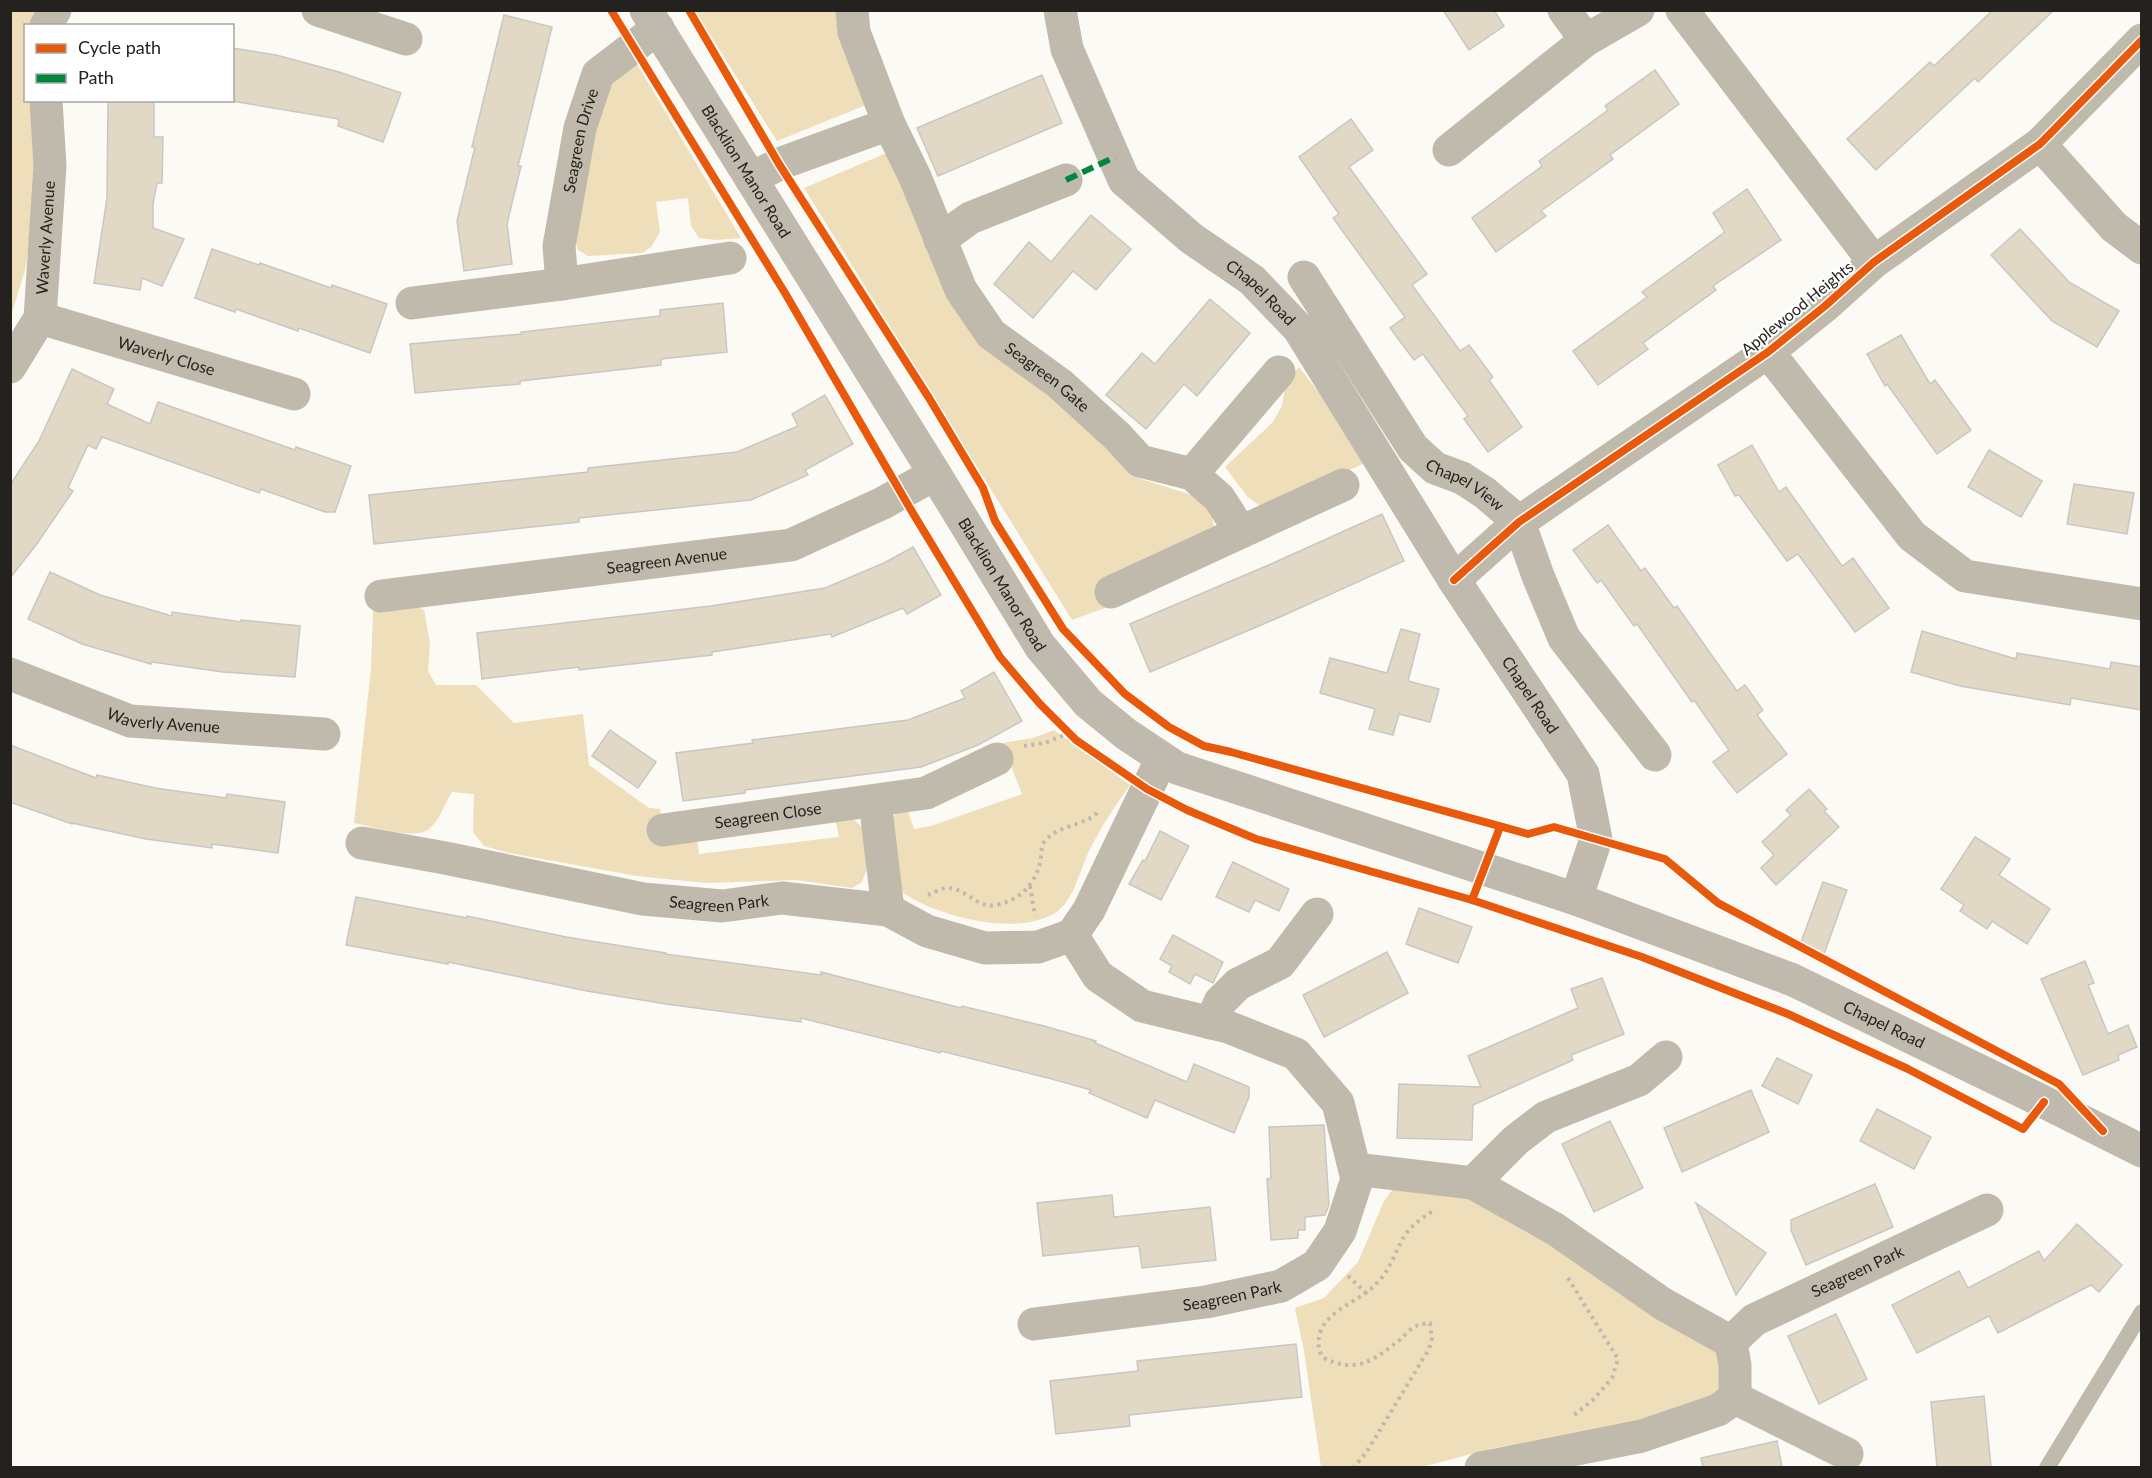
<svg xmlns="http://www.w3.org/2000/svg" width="2152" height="1478" viewBox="0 0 2152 1478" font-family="Lato,sans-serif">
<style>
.green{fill:#eedeb9}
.building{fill:#e1d9c6;stroke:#c9c7c2;stroke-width:1.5}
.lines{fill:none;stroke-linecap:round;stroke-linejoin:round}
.path{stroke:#beb9af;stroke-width:4;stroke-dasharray:3 4.5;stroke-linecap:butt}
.lane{stroke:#c0baad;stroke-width:16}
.street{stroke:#c0baad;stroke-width:33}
.secondary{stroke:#c0b9ad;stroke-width:33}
.quiet{stroke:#00873e;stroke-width:6;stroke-dasharray:12 6;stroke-linecap:butt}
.cycleway-casing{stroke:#fff;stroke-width:11}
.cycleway{stroke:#e8590c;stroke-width:8}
.labels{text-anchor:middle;stroke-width:4.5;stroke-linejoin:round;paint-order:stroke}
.street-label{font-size:16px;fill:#24221e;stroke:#fff}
</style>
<rect width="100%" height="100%" fill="#fcfaf4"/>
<g class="green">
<polygon points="11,11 36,11 35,25 26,26 26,100 35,101 36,208 25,270 11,316"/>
<polygon points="695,11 839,11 871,103 777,141"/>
<polygon points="632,56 741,238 717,240 699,238 691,226 688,198 656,202 660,232 651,247 642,253 588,256 578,250 573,233 599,97"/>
<polygon points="889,152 1029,377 1097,437 1138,478 1195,496 1210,509 1215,530 1121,602 1072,620 804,188"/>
<polygon points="1299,367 1323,398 1363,464 1263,508 1247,496 1225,467 1273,422 1282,406 1286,382"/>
<path d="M 416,606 L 424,610 L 430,643 L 428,671 L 436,685 L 476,685 L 514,723 L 583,714 L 589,765 L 649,808 L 660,809 L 665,836 L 696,832 L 699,854 L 839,837 L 834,813 L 851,817 L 862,827 L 868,866 L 862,882 L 852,888 L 796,880 L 706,883 L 637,876 L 509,853 L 484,846 L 473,832 L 474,794 L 452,792 C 445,803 440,820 429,829 C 415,841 372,826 354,823 L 371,669 L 373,611 Z"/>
<path d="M 1054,730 L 1130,785 C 1115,806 1101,827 1089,851 C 1082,866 1075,892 1064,905 C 1032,942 936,917 902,892 L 893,817 L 905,803 L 914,829 L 931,826 L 1022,794 L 1002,743 L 1033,738 Z"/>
<polygon points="1393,1189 1463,1193 1531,1230 1725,1352 1723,1396 1632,1425 1494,1448 1422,1467 1321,1467 1304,1351 1295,1308 1324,1298 1358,1262 1384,1201"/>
</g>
<g class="building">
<polygon points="1443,10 1494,10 1504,26 1469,50"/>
<polygon points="1993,10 2054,10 1978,82 1975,78 1876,170 1847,139 1930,62 1934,66"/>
<polygon points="504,15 552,27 518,166 521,166 507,224 512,264 464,271 457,221 475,147 472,147"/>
<polygon points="232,48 276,55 339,72 401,93 383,142 338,126 339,119 232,101"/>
<polygon points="1655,70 1679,104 1610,155 1613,159 1541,211 1546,216 1496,252 1472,218 1542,166 1539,161 1608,110 1605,106"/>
<polygon points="1042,75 1062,123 938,176 917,128"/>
<polygon points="108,100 154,100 154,137 163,137 162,183 157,183 153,204 153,228 184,239 162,286 142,278 140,290 94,283 107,198"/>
<polygon points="1351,119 1373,150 1349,167 1427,274 1412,285 1460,351 1469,345 1493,377 1489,380 1522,427 1488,452 1464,419 1468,416 1423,354 1414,360 1390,328 1405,317 1333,218 1339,214 1299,157"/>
<polygon points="1747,189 1781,240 1713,286 1716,290 1643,343 1648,349 1598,385 1573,351 1647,297 1642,292 1725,232 1713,213"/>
<polygon points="1091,215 1131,249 1096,290 1073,271 1033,318 994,284 1029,242 1051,262"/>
<polygon points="2020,229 2069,282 2119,311 2097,347 2052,321 1991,255"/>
<polygon points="212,249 259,265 260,263 331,288 332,285 387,304 370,353 299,328 298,331 236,309 235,312 195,298"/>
<polygon points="1210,299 1250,333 1197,396 1184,384 1146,429 1106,395 1142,353 1155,364"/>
<polygon points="723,303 727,352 661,359 661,365 520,381 520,384 415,393 410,344 522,334 521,332 660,316 660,310"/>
<polygon points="1901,335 1930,384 1935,380 1971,430 1937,454 1887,384 1885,386 1867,354"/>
<polygon points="72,369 114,389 107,404 150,424 158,402 295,450 296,447 351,466 335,512 325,512 261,489 259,493 102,437 96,449 88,445 68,488 73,491 36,545 10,578 10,485 39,441"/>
<polygon points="825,395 853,444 805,470 808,475 751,500 579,518 579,522 374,544 369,495 588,472 588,468 737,452 798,426 792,414"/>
<polygon points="1752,445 1779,492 1786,487 1842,566 1853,558 1889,608 1855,632 1798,554 1787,561 1739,495 1735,496 1718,465"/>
<polygon points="1989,450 2042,481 2021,517 1968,487"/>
<polygon points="2074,484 2134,493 2127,534 2067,524"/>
<polygon points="1382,514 1404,561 1280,617 1150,672 1130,624 1271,564"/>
<polygon points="1608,525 1641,571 1645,568 1674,608 1677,606 1737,691 1745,685 1763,710 1757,715 1787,754 1737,793 1713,762 1729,750 1694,700 1692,702 1637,624 1634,626 1601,580 1597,583 1573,550"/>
<polygon points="913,547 941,595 907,614 903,608 832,637 831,634 712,652 712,655 579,670 579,667 482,679 477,633 711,606 825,588 884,563"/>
<polygon points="50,572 100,595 172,616 172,612 241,622 241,620 300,626 295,677 223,672 152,662 151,664 82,644 28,619"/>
<polygon points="1401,629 1420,634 1408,681 1439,689 1430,722 1399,714 1393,735 1369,729 1375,709 1320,693 1330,658 1387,673"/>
<polygon points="1922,631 2016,659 2017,653 2110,669 2111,662 2142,667 2142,710 2071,698 2070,705 1960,686 1911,672"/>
<polygon points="994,672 1022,721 978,745 921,767 745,790 745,793 683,801 676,753 753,743 752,740 908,720 965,698 961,691"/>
<polygon points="610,730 656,762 638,788 592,756"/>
<polygon points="10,745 96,778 97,775 155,788 226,798 227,794 285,802 278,853 212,844 212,848 146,839 72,823 72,824 10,802"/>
<polygon points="1809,789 1827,809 1824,811 1839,827 1776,885 1761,868 1774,855 1762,842 1791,815 1786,810"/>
<polygon points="1160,831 1189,846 1161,900 1129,884 1143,860 1145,861"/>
<polygon points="1975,837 2010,859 1999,875 2050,909 2027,944 1992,921 1987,929 1960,911 1964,905 1941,889"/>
<polygon points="1233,862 1289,889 1279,911 1255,900 1249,912 1216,897"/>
<polygon points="1823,882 1847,890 1824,954 1800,945"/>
<polygon points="356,897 467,918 467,916 566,937 666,953 665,954 821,975 821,972 961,1008 962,1006 1044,1026 1096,1041 1095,1043 1187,1082 1194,1064 1249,1087 1249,1097 1234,1133 1155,1100 1147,1118 1089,1093 1091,1090 1052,1079 941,1051 940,1053 801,1018 801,1022 666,1004 587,991 448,962 448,964 346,945"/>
<polygon points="1419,908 1472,927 1458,963 1406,944"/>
<polygon points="1173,935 1223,962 1213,983 1195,974 1190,984 1169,972 1172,966 1160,959"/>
<polygon points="1387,952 1408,993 1324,1037 1303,995"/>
<polygon points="2085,961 2094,983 2088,985 2108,1034 2128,1025 2137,1047 2118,1055 2119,1060 2083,1075 2041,979"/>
<polygon points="1602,978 1624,1034 1571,1055 1573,1060 1473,1105 1472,1140 1397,1138 1399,1084 1481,1087 1468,1056 1578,1008 1571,989"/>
<polygon points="1777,1058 1812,1075 1798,1104 1762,1086"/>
<polygon points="1751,1090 1769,1132 1682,1172 1664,1128"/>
<polygon points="1877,1109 1931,1137 1914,1169 1860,1141"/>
<polygon points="1610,1121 1643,1188 1594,1212 1562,1144"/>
<polygon points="1324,1125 1329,1205 1325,1215 1305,1217 1305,1230 1298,1230 1298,1238 1271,1240 1267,1179 1271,1178 1269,1127"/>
<polygon points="1875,1184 1893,1227 1806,1265 1791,1230 1791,1220"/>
<polygon points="1112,1195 1114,1217 1210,1207 1216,1260 1142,1268 1139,1246 1043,1256 1037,1203"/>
<polygon points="1696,1203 1766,1253 1736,1295"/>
<polygon points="2077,1224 2122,1265 2099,1292 2091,1285 1998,1333 1989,1316 1917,1353 1892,1305 1959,1271 1968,1288 2039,1251 2044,1261"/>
<polygon points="1836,1314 1867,1379 1819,1404 1788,1336"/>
<polygon points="1296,1344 1302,1397 1129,1415 1130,1426 1056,1434 1050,1381 1138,1371 1137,1361"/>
<polygon points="1984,1396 1991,1467 1937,1467 1931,1402"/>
<polygon points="1777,1441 1782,1467 1703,1467 1701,1458"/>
</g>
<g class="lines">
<g class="path">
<polyline points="1024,746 1045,743 1069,733"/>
<polyline points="1030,886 1035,916"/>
<path d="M 928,895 C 933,893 940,889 945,888 C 965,886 976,909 996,905 C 1018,901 1035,885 1040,863 C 1042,856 1040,847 1045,841 C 1059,824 1087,826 1100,810"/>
<polyline points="1348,1276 1367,1294"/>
<polyline points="1568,1278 1618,1359 1612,1378 1594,1399 1573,1416"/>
<path d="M 1353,1468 L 1366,1453 L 1429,1349 L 1432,1338 L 1430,1323 C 1426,1324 1420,1324 1416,1326 C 1411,1328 1406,1334 1402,1338 C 1374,1360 1357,1375 1322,1357 C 1318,1347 1317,1341 1321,1330 C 1331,1308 1361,1301 1377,1283 C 1391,1269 1395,1251 1405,1235 C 1412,1225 1423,1217 1433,1211"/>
</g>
<polyline class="lane" points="2047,1468 2142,1312"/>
<g class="street">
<polyline points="318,10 406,39"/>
<polyline points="852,10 854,32 889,124"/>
<polyline points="1564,10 1586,40"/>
<polyline points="1682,10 1874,262"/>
<polyline points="46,26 55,10"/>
<polyline points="2040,144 2114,227 2142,248"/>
<polyline points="1449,150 1586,40 1638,10"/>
<path id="s1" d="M 751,179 L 779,164 L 889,124 L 915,177 L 961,290 L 991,334 L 1060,384 L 1117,436 L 1140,461 L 1192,474 L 1219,498 L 1241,532"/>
<polyline points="940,240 970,218 1066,180"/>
<path id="s2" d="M 1304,277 L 1413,448 L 1435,468 L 1462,478 L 1485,493 L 1519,522 L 1538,576 L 1564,638 L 1655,755"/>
<polyline points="562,284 730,258"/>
<path id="s3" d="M 412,303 L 562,284 L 559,246 L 580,128 L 598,74 L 658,28"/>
<path id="s4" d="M 40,318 L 294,394"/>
<polyline points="1768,352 1912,536 1965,576 2142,604"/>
<path id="s5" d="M 10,367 L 40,318 L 50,166 L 46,100"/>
<polyline points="1192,474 1279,372"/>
<polyline points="1454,580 1519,522 1768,352 1825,306 1874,262 2040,144 2142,40"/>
<polyline points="1111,592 1343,485"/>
<path id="s6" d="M 381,596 L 791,545 L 883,503 L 935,474"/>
<path id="s7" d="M 10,674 L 130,721 L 324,734"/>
<polyline points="875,801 888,910"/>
<path id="s8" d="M 663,830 L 926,793 L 997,759"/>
<path id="s9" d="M 362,843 L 445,858 L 643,899 L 722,906 L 782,898 L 888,910 L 927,931 L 985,948 L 1038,947 L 1072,935 L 1089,910 L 1162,758"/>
<polyline points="1211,1023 1220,1002 1238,984 1280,963 1317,914"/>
<polyline points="1355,1169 1473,1183 1516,1140 1546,1117 1639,1080 1666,1057"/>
<polyline points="1473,1183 1555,1229 1663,1304 1731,1342 1735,1365 1735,1398 1718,1410 1642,1436 1481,1468"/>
<path id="s10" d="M 1034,1324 L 1206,1302 L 1281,1286 L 1317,1265 L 1340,1231 L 1357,1179 L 1338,1103 L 1296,1054 L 1228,1027 L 1142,1006 L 1098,976 L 1072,935"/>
<path id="s11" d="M 1731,1342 L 1754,1320 L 1987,1210"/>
<polyline points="1735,1398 1847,1454"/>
</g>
<g class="secondary">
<path id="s12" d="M 646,10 L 935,474 L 1040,646 L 1088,703 L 1126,734 L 1177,768 L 1576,899 L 1793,980 L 2044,1102 L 2142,1151"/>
<path id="s13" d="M 1060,10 L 1067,49 L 1124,180 L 1191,238 L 1252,280 L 1299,329 L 1454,580 L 1583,774 L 1596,839 L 1576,899"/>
</g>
<polyline class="quiet" points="1066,180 1115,157"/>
<defs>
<g id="cycleway">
<polyline points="611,10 785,293 911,510 1000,657 1040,704 1076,740 1147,789 1187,810 1256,839 1472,900 1642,957 1788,1014 1908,1069 2023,1129 2044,1102"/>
<polyline points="689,10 779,164 929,398 983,488 995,521 1063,629 1125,694 1169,727 1204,746 1231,752 1528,834 1554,827 1665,859 1718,903 2059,1084 2103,1131"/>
<polyline points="1454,580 1519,522 1768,352 1825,306 1874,262 2040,144 2142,40"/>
<polyline points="1472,900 1500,827"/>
</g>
</defs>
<use href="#cycleway" class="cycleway-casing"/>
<use href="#cycleway" class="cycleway"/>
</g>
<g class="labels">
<g class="street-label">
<text dy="6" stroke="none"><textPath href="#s3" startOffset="297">Seagreen Drive</textPath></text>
<text dy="6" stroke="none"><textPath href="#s12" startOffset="190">Blacklion Manor Road</textPath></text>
<text dy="6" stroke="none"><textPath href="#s5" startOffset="138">Waverly Avenue</textPath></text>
<text dy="6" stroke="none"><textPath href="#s13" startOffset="360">Chapel Road</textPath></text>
<text transform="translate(1797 308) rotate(-39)" y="6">Applewood Heights</text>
<text dy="6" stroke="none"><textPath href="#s4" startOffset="132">Waverly Close</textPath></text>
<text dy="6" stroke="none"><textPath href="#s1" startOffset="454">Seagreen Gate</textPath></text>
<text dy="6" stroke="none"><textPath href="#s2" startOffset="267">Chapel View</textPath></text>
<text dy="6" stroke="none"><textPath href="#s6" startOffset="288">Seagreen Avenue</textPath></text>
<text dy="6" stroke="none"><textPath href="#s12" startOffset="676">Blacklion Manor Road</textPath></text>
<text dy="6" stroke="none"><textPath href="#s13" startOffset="846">Chapel Road</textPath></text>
<text dy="6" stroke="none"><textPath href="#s7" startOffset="162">Waverly Avenue</textPath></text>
<text dy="6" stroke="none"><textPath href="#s8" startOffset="106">Seagreen Close</textPath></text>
<text dy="6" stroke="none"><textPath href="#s9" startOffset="363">Seagreen Park</textPath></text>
<text dy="6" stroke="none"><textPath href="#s12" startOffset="1686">Chapel Road</textPath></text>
<text dy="6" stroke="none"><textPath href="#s11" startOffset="146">Seagreen Park</textPath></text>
<text dy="6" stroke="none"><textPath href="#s10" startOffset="200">Seagreen Park</textPath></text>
</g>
</g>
<rect width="2152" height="1478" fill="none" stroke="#24221e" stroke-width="24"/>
<rect x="24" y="24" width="210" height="78" fill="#ffffff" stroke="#a7a7a5" stroke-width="1.5"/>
<rect x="36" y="44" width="30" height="9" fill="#e8590c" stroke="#a7a7a5" stroke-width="1.5"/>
<text x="78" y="54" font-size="18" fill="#24221e">Cycle path</text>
<rect x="36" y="74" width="30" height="9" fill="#00873e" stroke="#a7a7a5" stroke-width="1.5"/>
<text x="78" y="84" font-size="18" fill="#24221e">Path</text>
</svg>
